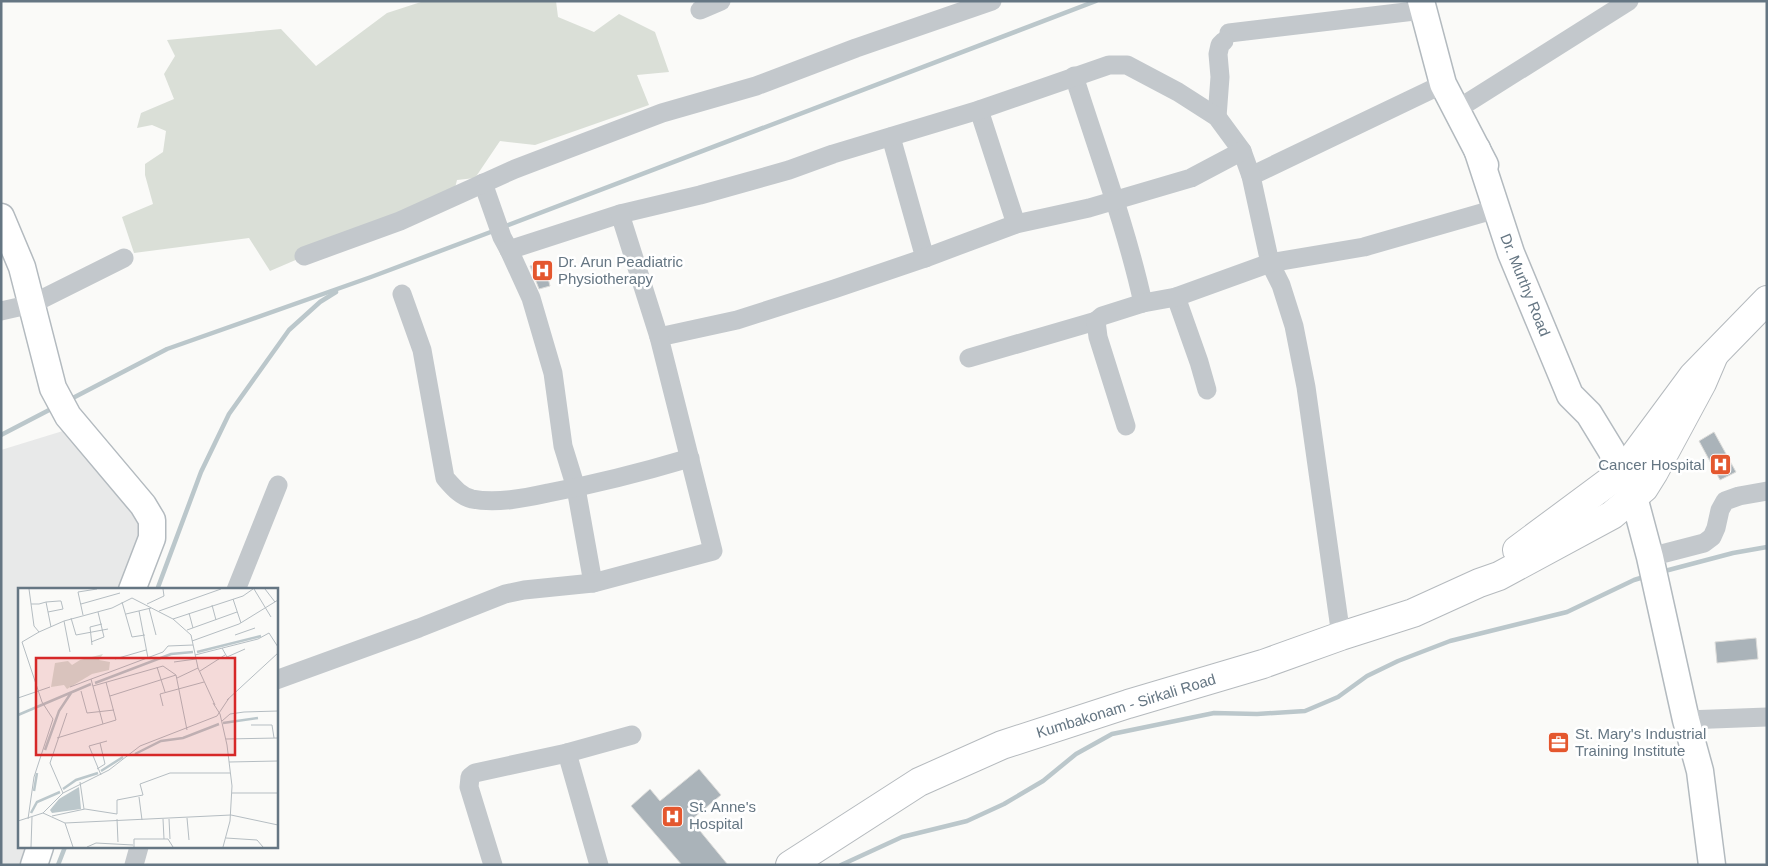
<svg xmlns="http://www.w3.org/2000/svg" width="1768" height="866" viewBox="0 0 1768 866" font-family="Helvetica,sans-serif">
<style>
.built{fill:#e8e9e9}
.green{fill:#dadfd7}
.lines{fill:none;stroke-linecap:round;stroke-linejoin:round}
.stream{stroke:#bbc7cb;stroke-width:4.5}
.building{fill:#aab3b9;stroke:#dcdcda}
.secondary-casing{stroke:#b3babf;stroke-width:29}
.primary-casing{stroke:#b5babe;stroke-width:30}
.street{stroke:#c3c8cc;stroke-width:19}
.secondary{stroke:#fff;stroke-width:26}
.primary{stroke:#fff;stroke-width:28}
.labels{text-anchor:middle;stroke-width:5;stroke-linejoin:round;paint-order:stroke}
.poi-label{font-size:15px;fill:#657683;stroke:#fff;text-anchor:start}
.street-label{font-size:15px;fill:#657683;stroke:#fff}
.inset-river{fill:none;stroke:#bbc7cb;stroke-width:2.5}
.inset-road{fill:none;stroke:#b5bdc2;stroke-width:1}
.view{fill:#d62828;fill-opacity:0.15;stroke:#d62828;stroke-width:2.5}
.inset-edge{fill:none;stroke:#657683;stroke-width:2.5}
</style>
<rect width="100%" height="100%" fill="#fafaf8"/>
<polygon class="built" points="66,430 147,520 118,590 19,590 19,847 28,847 23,865 1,865 1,450"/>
<polygon class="green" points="424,1 556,1 558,17 594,32 619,14 655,32 669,72 637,75 649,105 535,145 500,141 475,178 457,180 454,192 270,271 249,238 134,253 122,217 153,204 145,175 145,164 163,152 166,131 152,125 137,128 141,113 174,99 164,74 175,56 167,40 281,29 316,66 387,13"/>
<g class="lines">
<g class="stream">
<polyline points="503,227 1096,1"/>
<polyline points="69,400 167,349 371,277 496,230"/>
<polyline points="1,435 53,408"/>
<polyline points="1661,572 1733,553 1767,547"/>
<polyline points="157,590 201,472 229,414 289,330 320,302 336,292"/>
<polyline points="58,865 65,847"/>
<polyline points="841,865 902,837 967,821 1004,804 1043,781 1076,754 1112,734 1214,713 1257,714 1305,711 1338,697 1367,676 1398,661 1450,641 1567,612 1634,580 1647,576"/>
</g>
</g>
<g class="building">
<polygon points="544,262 550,286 539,289 530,266"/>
<polygon points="1714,432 1736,472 1720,480 1699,441"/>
<polygon points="1756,638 1758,659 1717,663 1715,642"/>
<polygon points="699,769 721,795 691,820 728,865 682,865 631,806 650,789 660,801"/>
</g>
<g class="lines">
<defs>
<g id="secondary">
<polyline points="1421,1 1443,84 1485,165"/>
<polyline points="1477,149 1511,253 1570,395 1589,414 1611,450 1634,497 1650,557 1686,720 1700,771 1712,865"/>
<polyline points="1,217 22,267 53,388 68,416 143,505 152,520 152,538 132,590"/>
<polyline points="34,865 40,847"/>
</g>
<g id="primary">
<polyline points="1517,550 1622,472 1693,376 1767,300"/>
<polyline points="790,865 919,782 1002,745 1128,704 1263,664 1341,636 1413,613 1479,583 1499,576 1612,515 1644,488 1654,472 1702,383 1714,355"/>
</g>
</defs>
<use href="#secondary" class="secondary-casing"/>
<use href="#primary" class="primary-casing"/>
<g class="street">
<polyline points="700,10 721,1"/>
<polyline points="1229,33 1423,10"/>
<path d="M 1074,76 C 1098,152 1126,226 1143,303"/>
<polyline points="979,110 1016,224"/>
<polyline points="1456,110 1629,1"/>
<polyline points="1217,117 1220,77 1218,54 1220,45 1224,41"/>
<polyline points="891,137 925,258"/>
<polyline points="1251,176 1443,84"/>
<polyline points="483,183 502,237 509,250 531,298 553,373 563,446 576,488 593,583"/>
<polyline points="509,250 620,214 700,195 789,170 833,154 979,110 1109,65 1127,65 1178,92 1217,117 1242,151 1251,176 1270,263 1281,285 1294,326 1306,387 1341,636"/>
<polyline points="304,256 400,221 515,169 662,113 756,86 856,48 992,1"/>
<path d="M 402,294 L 422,350 L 445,478 C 453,487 460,496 472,499 C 496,504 525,498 548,493 C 596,484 643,472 690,458"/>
<polyline points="1176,297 1199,362 1207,390"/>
<polyline points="1,311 32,304 124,258"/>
<polyline points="659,337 737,320 834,289 925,258 1016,224 1089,208 1191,178 1242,151"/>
<polyline points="969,358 1096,321"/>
<polyline points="1126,426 1098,337 1096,321 1102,316 1143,303 1176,297 1270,263 1364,247 1496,209"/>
<polyline points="1650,557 1704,543 1712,537 1716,528 1720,510 1725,501 1739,496 1767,491"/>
<polyline points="236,590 278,485"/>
<polyline points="276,680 419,628 505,594 524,590 593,583 713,551 659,337 620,214"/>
<polyline points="1686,720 1767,717"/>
<polyline points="567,753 599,865"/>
<polyline points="134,865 139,847"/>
<polyline points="493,865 469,787 470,777 475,773 567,753 632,735"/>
</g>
<use href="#secondary" class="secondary"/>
<use href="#primary" class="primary"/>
</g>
<defs>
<symbol id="hospital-square" viewBox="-11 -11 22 22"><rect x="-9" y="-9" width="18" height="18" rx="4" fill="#e4572e" stroke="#fff"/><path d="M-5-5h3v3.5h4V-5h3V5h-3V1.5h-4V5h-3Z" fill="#fff"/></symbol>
<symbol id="office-square" viewBox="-11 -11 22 22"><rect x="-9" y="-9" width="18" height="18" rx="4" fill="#e4572e" stroke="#fff"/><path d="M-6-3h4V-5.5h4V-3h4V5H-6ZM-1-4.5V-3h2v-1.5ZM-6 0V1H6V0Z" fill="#fff"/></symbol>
</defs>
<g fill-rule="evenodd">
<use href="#hospital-square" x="530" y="258" width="25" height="25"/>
<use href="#hospital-square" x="1708" y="452" width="25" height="25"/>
<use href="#office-square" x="1546" y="730" width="25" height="25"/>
<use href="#hospital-square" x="660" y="804" width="25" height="25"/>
</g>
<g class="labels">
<g class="poi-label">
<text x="558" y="267">Dr. Arun Peadiatric<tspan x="558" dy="17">Physiotherapy</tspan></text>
<text x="1705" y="470" text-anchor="end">Cancer Hospital</text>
<text x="1575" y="739">St. Mary's Industrial<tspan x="1575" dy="17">Training Institute</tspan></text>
<text x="689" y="812">St. Anne's<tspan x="689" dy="17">Hospital</tspan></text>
</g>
<g class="street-label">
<text transform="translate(1525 285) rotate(68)" y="5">Dr. Murthy Road</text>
<text transform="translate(1126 706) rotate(-17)" y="5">Kumbakonam - Sirkali Road</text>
</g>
</g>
<g transform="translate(18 588)">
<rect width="260" height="260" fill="#fafaf8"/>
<path d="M 85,66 L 81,72 L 92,74 L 91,82 L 74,86 L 49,101 L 46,97 L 33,99 L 37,75 L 50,73 L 54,77 L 62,72 Z" fill="#dadfd7"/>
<path d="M 61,199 L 63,221 L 34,225 L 32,222 L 41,211 Z" fill="#bbc7cb"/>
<path class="inset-river" d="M 179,64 L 243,48M 77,95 L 153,66 L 175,64M 0,127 L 73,96M 205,135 L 240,130M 27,162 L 41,123 L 53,105M 117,166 L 143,153 L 165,150 L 201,136M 83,183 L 105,169M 45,201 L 58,192 L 80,185M 16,203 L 19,185M 13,225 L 19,214 L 42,204"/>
<path class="inset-road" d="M 11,1 L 16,38 L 21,44 L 46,33 L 94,20 L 114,10 L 155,31 L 173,47 L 180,80 L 197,117M 236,1 L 253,29M 247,1 L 257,14M 215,11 L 223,35M 104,14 L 114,49 L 127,47M 13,16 L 21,16 L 28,14 L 41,13 L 43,13 L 45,21 L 30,24 L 28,14M 63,16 L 102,5M 129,16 L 146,8 L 145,1M 194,17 L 198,32M 131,20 L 138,47M 121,23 L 130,70M 141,23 L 203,1M 30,24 L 33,39M 171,25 L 175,40M 108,26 L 133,20M 65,27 L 60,4 L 79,1M 53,30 L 58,47 L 90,41M 155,31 L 225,8 L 235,1M 46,33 L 52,64M 169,42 L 219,24M 217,47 L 237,40M 174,53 L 221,36 L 260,12M 73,54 L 86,49 L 80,24M 74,57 L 72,39 L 84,36M 204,60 L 209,69 L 227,61M 177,67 L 240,51 L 251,45 L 260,59M 97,71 L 128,62M 156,74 L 178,71M 139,79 L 147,104M 182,83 L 207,67M 159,90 L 180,80M 73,91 L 85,136M 75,98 L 145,78 L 158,87 L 169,142M 52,99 L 145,64 L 150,58 L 175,57M 63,103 L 69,125 L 96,122M 92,108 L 158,87M 0,110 L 32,99M 209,112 L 260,65M 195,115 L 202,126 L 209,157 L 214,198 L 212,233 L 205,259M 145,118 L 142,106 L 186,94M 204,133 L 212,126 L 226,124 L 260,123M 233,137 L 254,137 L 256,150M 39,150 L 98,132 L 88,94M 208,151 L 260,150M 211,174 L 260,173M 79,181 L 87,176 L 82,155M 83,187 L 71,158 L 89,153M 62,194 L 66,221M 45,205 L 32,175 L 49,125M 214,205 L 260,205M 121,209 L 124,232M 25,225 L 47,235 L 213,227 L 260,237M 34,228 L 67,221 L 99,226 L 99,212 L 125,207 L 122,196 L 152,185 L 212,185M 169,230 L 171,252M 10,231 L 16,189 L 35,131 L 24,114 L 4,54 L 21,44M 99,231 L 100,254M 145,231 L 146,251M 151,231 L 152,251M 0,233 L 25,225 L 45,205 L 91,182 L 122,158 L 199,128 L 211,110M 47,235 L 55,259M 208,250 L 239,252 L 245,259M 13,259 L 14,229M 69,259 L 78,255 L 115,257M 116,259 L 116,251 L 150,251 L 155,259"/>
<path class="view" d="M 18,70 L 217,70 L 217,167 L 18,167 Z"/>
<rect width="260" height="260" class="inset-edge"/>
</g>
<rect width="1768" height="866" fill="none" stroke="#657683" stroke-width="5"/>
</svg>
